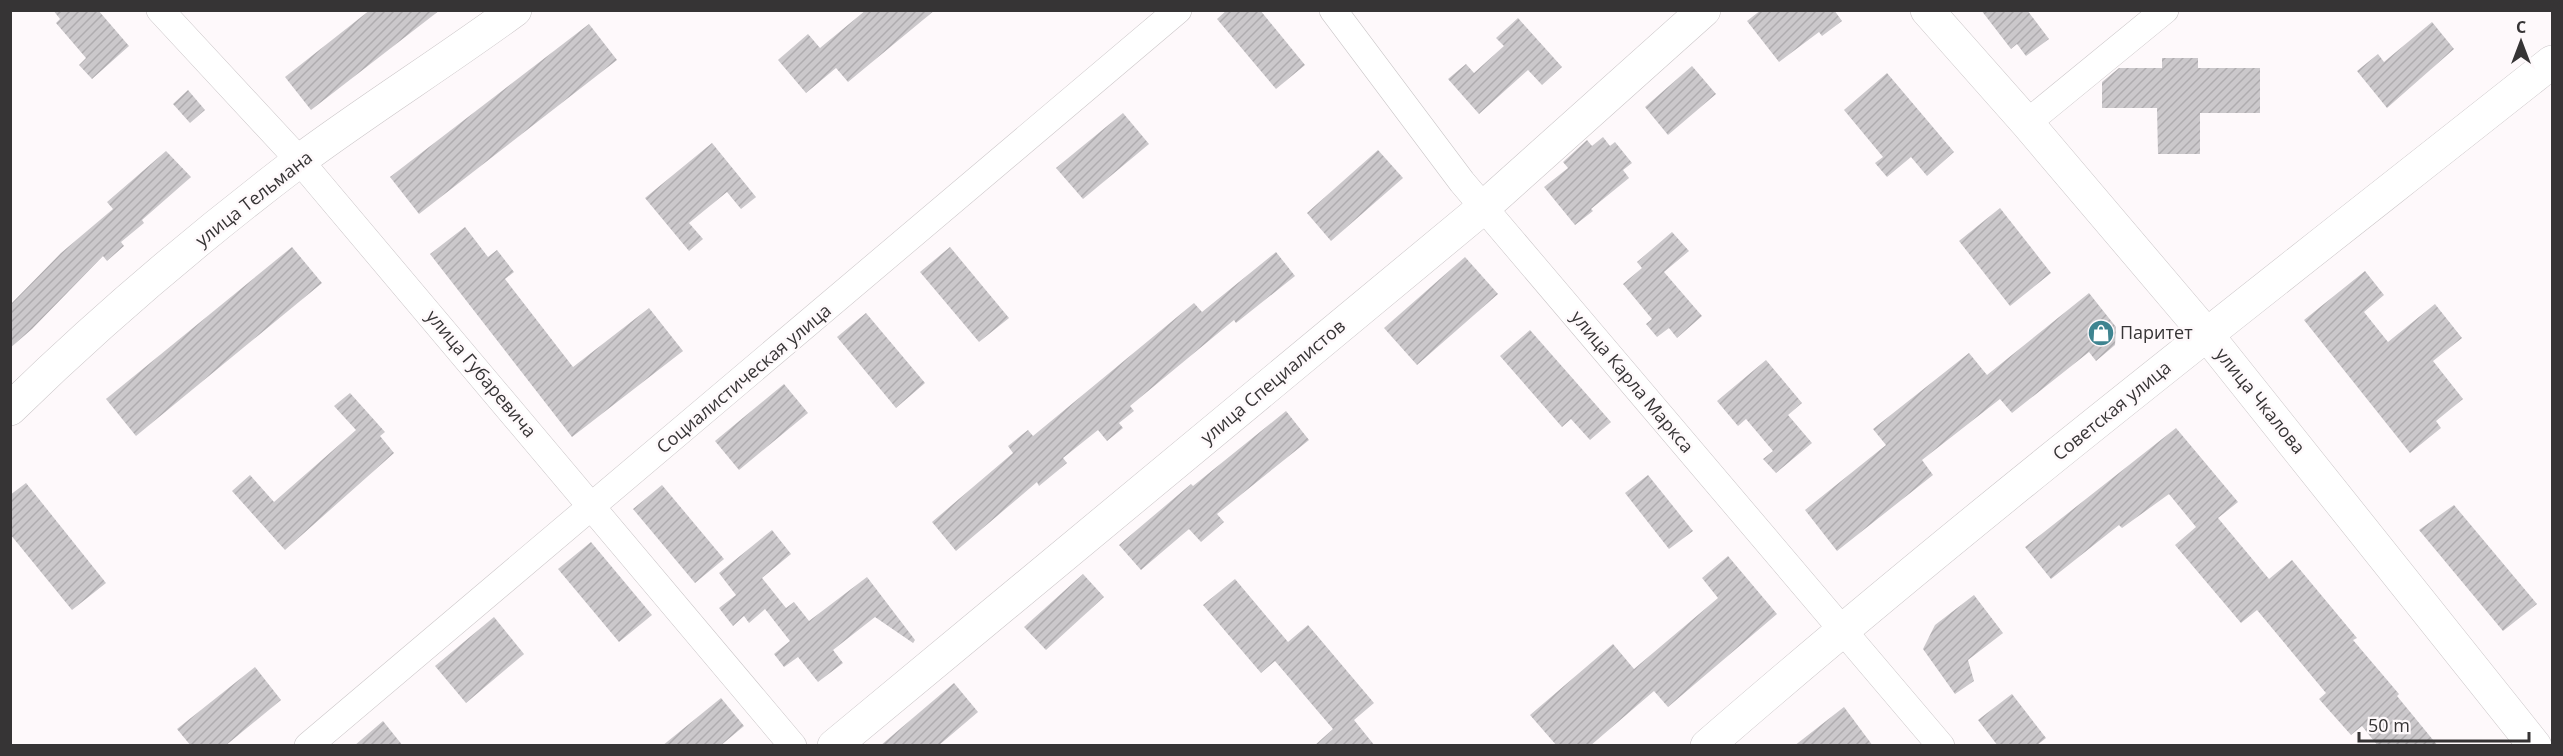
<svg xmlns="http://www.w3.org/2000/svg" width="2563" height="756" viewBox="0 0 2563 756" font-family="'Open Sans',sans-serif">
<style>
.building{fill:url(#building-hatch)}
.lines{fill:none;stroke-linecap:round;stroke-linejoin:round}
.street-casing{stroke:#cbc6c8;stroke-width:28}
.secondary-casing{stroke:#cbc6c8;stroke-width:34}
.street{stroke:#fff;stroke-width:27}
.secondary{stroke:#fff;stroke-width:33}
.labels{text-anchor:middle;stroke-width:5;stroke-linejoin:round;paint-order:stroke}
.street-label{font-size:18px;fill:#363435;stroke:#fef9fb}
.poi-label{font-size:18px;fill:#363435;stroke:#fef9fb;text-anchor:start}
</style>
<defs>
<pattern id="building-hatch" width="6" height="6" patternUnits="userSpaceOnUse" patternTransform="scale(1.5)"><rect width="6" height="6" fill="#cbc8cb"/><path d="M-1 1l2-2M0 6l6-6M5 7l2-2" fill="none" stroke="#afacaf"/></pattern>
</defs>
<rect width="100%" height="100%" fill="#fef9fb"/>
<g class="building">
<polygon points="53,10 98,10 129,46 92,79 79,65 86,58 56,23 60,19"/>
<polygon points="370,10 440,10 311,110 285,77"/>
<polygon points="866,10 935,10 848,82 836,68 806,93 778,60 808,34 820,48"/>
<polygon points="1227,10 1260,10 1305,65 1276,89 1217,19"/>
<polygon points="1761,10 1834,10 1842,21 1822,36 1819,32 1779,62 1747,21"/>
<polygon points="1981,10 2027,10 2049,39 2026,56 2017,44 2011,49"/>
<polygon points="1518,18 1562,67 1542,85 1528,70 1479,114 1448,79 1466,64 1474,73 1504,46 1496,38"/>
<polygon points="2432,22 2454,49 2387,108 2357,71 2378,54 2384,62"/>
<polygon points="589,24 617,60 419,214 390,177"/>
<polygon points="2162,58 2198,58 2198,68 2260,68 2260,113 2200,113 2200,154 2158,154 2157,108 2102,108 2102,82 2119,68 2162,68"/>
<polygon points="1692,66 1716,94 1668,135 1645,107"/>
<polygon points="1887,73 1954,152 1927,176 1911,157 1887,177 1875,163 1883,157 1844,110"/>
<polygon points="188,90 205,110 190,123 173,104"/>
<polygon points="1123,113 1149,144 1083,199 1056,168"/>
<polygon points="1603,137 1610,146 1615,142 1632,163 1623,170 1629,178 1591,209 1593,211 1575,225 1544,187 1568,168 1563,162 1587,140 1592,146"/>
<polygon points="712,143 756,197 741,209 727,192 689,223 703,239 689,251 645,198"/>
<polygon points="1378,150 1403,178 1331,241 1307,213"/>
<polygon points="166,151 191,177 142,220 144,223 121,242 124,246 107,261 103,256 32,329 10,348 10,305 61,253 113,209 107,202"/>
<polygon points="2000,208 2051,273 2010,306 1959,241"/>
<polygon points="465,227 488,257 497,250 514,272 505,279 573,367 649,308 683,351 572,437 430,254"/>
<polygon points="1672,232 1689,251 1664,272 1702,316 1677,338 1669,328 1657,337 1646,324 1652,319 1623,284 1642,268 1637,262"/>
<polygon points="292,247 322,283 136,436 106,399"/>
<polygon points="950,247 1009,318 979,342 920,272"/>
<polygon points="1276,252 1295,276 1236,323 1234,320 1130,406 1134,411 1119,423 1123,428 1107,441 1098,430 1063,458 1067,463 1039,486 1037,482 956,551 932,522 1013,453 1008,446 1028,430 1033,436 1194,303 1202,312"/>
<polygon points="1465,257 1498,294 1417,365 1384,328"/>
<polygon points="2365,271 2384,295 2364,312 2388,342 2435,304 2462,338 2433,361 2463,399 2436,421 2441,428 2410,453 2304,320"/>
<polygon points="2089,293 2116,327 2115,345 2096,361 2089,352 2012,413 2000,399 1922,460 1933,475 1837,551 1805,510 1886,445 1873,429 1969,353 1987,375"/>
<polygon points="866,313 925,383 896,408 837,337"/>
<polygon points="1530,330 1611,422 1590,440 1571,419 1562,427 1500,356"/>
<polygon points="1766,360 1802,403 1788,415 1812,443 1776,473 1763,459 1773,451 1746,419 1738,426 1717,401"/>
<polygon points="784,384 808,413 739,470 715,441"/>
<polygon points="350,393 385,432 380,436 394,453 285,550 232,491 250,475 274,502 356,430 334,406"/>
<polygon points="1286,411 1309,440 1217,514 1224,522 1201,542 1189,529 1141,570 1119,545 1191,484 1193,486"/>
<polygon points="2176,428 2238,502 2218,518 2269,579 2292,560 2357,638 2353,640 2399,694 2397,696 2438,746 2378,746 2362,726 2351,735 2319,699 2326,693 2257,610 2241,623 2175,545 2196,527 2169,494 2122,528 2119,525 2051,579 2025,547"/>
<polygon points="1648,475 1693,531 1669,549 1625,493"/>
<polygon points="26,483 106,583 72,610 10,534 10,495"/>
<polygon points="662,485 724,559 695,583 633,509"/>
<polygon points="2454,505 2537,604 2503,631 2419,530"/>
<polygon points="772,530 791,554 762,578 786,608 794,602 809,621 867,577 915,640 913,643 875,617 833,650 843,663 818,682 798,657 784,667 774,654 790,641 765,609 749,623 744,616 733,626 719,608 736,595 719,573"/>
<polygon points="591,542 652,615 619,642 558,569"/>
<polygon points="1728,556 1777,614 1668,707 1654,691 1590,746 1557,746 1530,715 1613,644 1634,669 1718,598 1702,578"/>
<polygon points="1083,574 1104,597 1046,650 1024,627"/>
<polygon points="1235,579 1288,642 1308,625 1374,703 1354,720 1375,746 1314,746 1333,729 1275,661 1261,673 1203,605"/>
<polygon points="1974,595 2003,633 1968,660 1974,681 1955,694 1923,649 1935,625"/>
<polygon points="494,617 524,654 466,703 435,666"/>
<polygon points="255,667 281,700 225,746 191,746 177,729"/>
<polygon points="954,683 978,712 938,746 880,746"/>
<polygon points="2012,694 2046,738 2036,746 1998,746 1978,720"/>
<polygon points="721,698 744,726 720,746 662,746"/>
<polygon points="1844,707 1873,746 1794,746"/>
<polygon points="383,721 403,746 354,746"/>
</g>
<g class="lines">
<defs>
<g id="street">
<polyline points="160,10 300,161 793,746"/>
<polyline points="1333,10 1462,182 1941,746"/>
<polyline points="2027,123 2165,10"/>
<polyline points="308,746 1178,10"/>
</g>
<g id="secondary">
<polyline points="1927,10 2027,123 2207,335 2535,746"/>
<path d="M 10,409 C 100,321 199,237 299,161 C 369,109 444,62 515,10"/>
<polyline points="834,746 1484,207 1704,10"/>
<path d="M 1707,746 C 1981,508 2268,287 2552,62"/>
</g>
</defs>
<use href="#street" class="street-casing"/>
<use href="#secondary" class="secondary-casing"/>
<use href="#street" class="street"/>
<use href="#secondary" class="secondary"/>
</g>
<defs>
<symbol id="shop-disc" viewBox="-11 -11 22 22"><circle r="9.5" fill="#3e8490" stroke="#fef9fb"/><path d="M-5-2.5h2.3a2.7 3.5 0 0 1 5.4 0H5L5.5 6h-11ZM-1.5-2.5h3a1.5 2.3 0 0 0-3 0Z" fill="#fff"/></symbol>
</defs>
<g fill-rule="evenodd">
<use href="#shop-disc" x="2086" y="318" width="30" height="30"/>
</g>
<g class="labels">
<g class="street-label">
<text transform="translate(254 199) rotate(-38)" y="6">улица Тельмана</text>
<text transform="translate(481 374) rotate(50)" y="6">улица Губаревича</text>
<text transform="translate(744 379) rotate(-40)" y="6">Социалистическая улица</text>
<text transform="translate(1273 382) rotate(-40)" y="6">улица Специалистов</text>
<text transform="translate(1632 382) rotate(50)" y="6">улица Карла Маркса</text>
<text transform="translate(2260 401) rotate(51)" y="6">улица Чкалова</text>
<text transform="translate(2112 411) rotate(-39)" y="6">Советская улица</text>
</g>
<g class="poi-label">
<text x="2120" y="339">Паритет</text>
</g>
</g>
<rect width="2563" height="756" fill="none" stroke="#363435" stroke-width="24"/>
<g transform="translate(2521 42)" stroke="#fef9fb" stroke-width="4.5" paint-order="stroke">
<path d="M0-4.5L10 22L0 15L-10 22Z" fill="#363435"/>
<text y="-9" font-size="16" font-weight="bold" text-anchor="middle" fill="#363435">С</text>
</g>
<path d="M2359 732v9h170v-9" fill="none" stroke="#363435" stroke-width="3"/>
<text x="2368" y="732" font-size="18" fill="#363435" stroke="#fef9fb" stroke-width="4.5" paint-order="stroke">50 m</text>
</svg>
